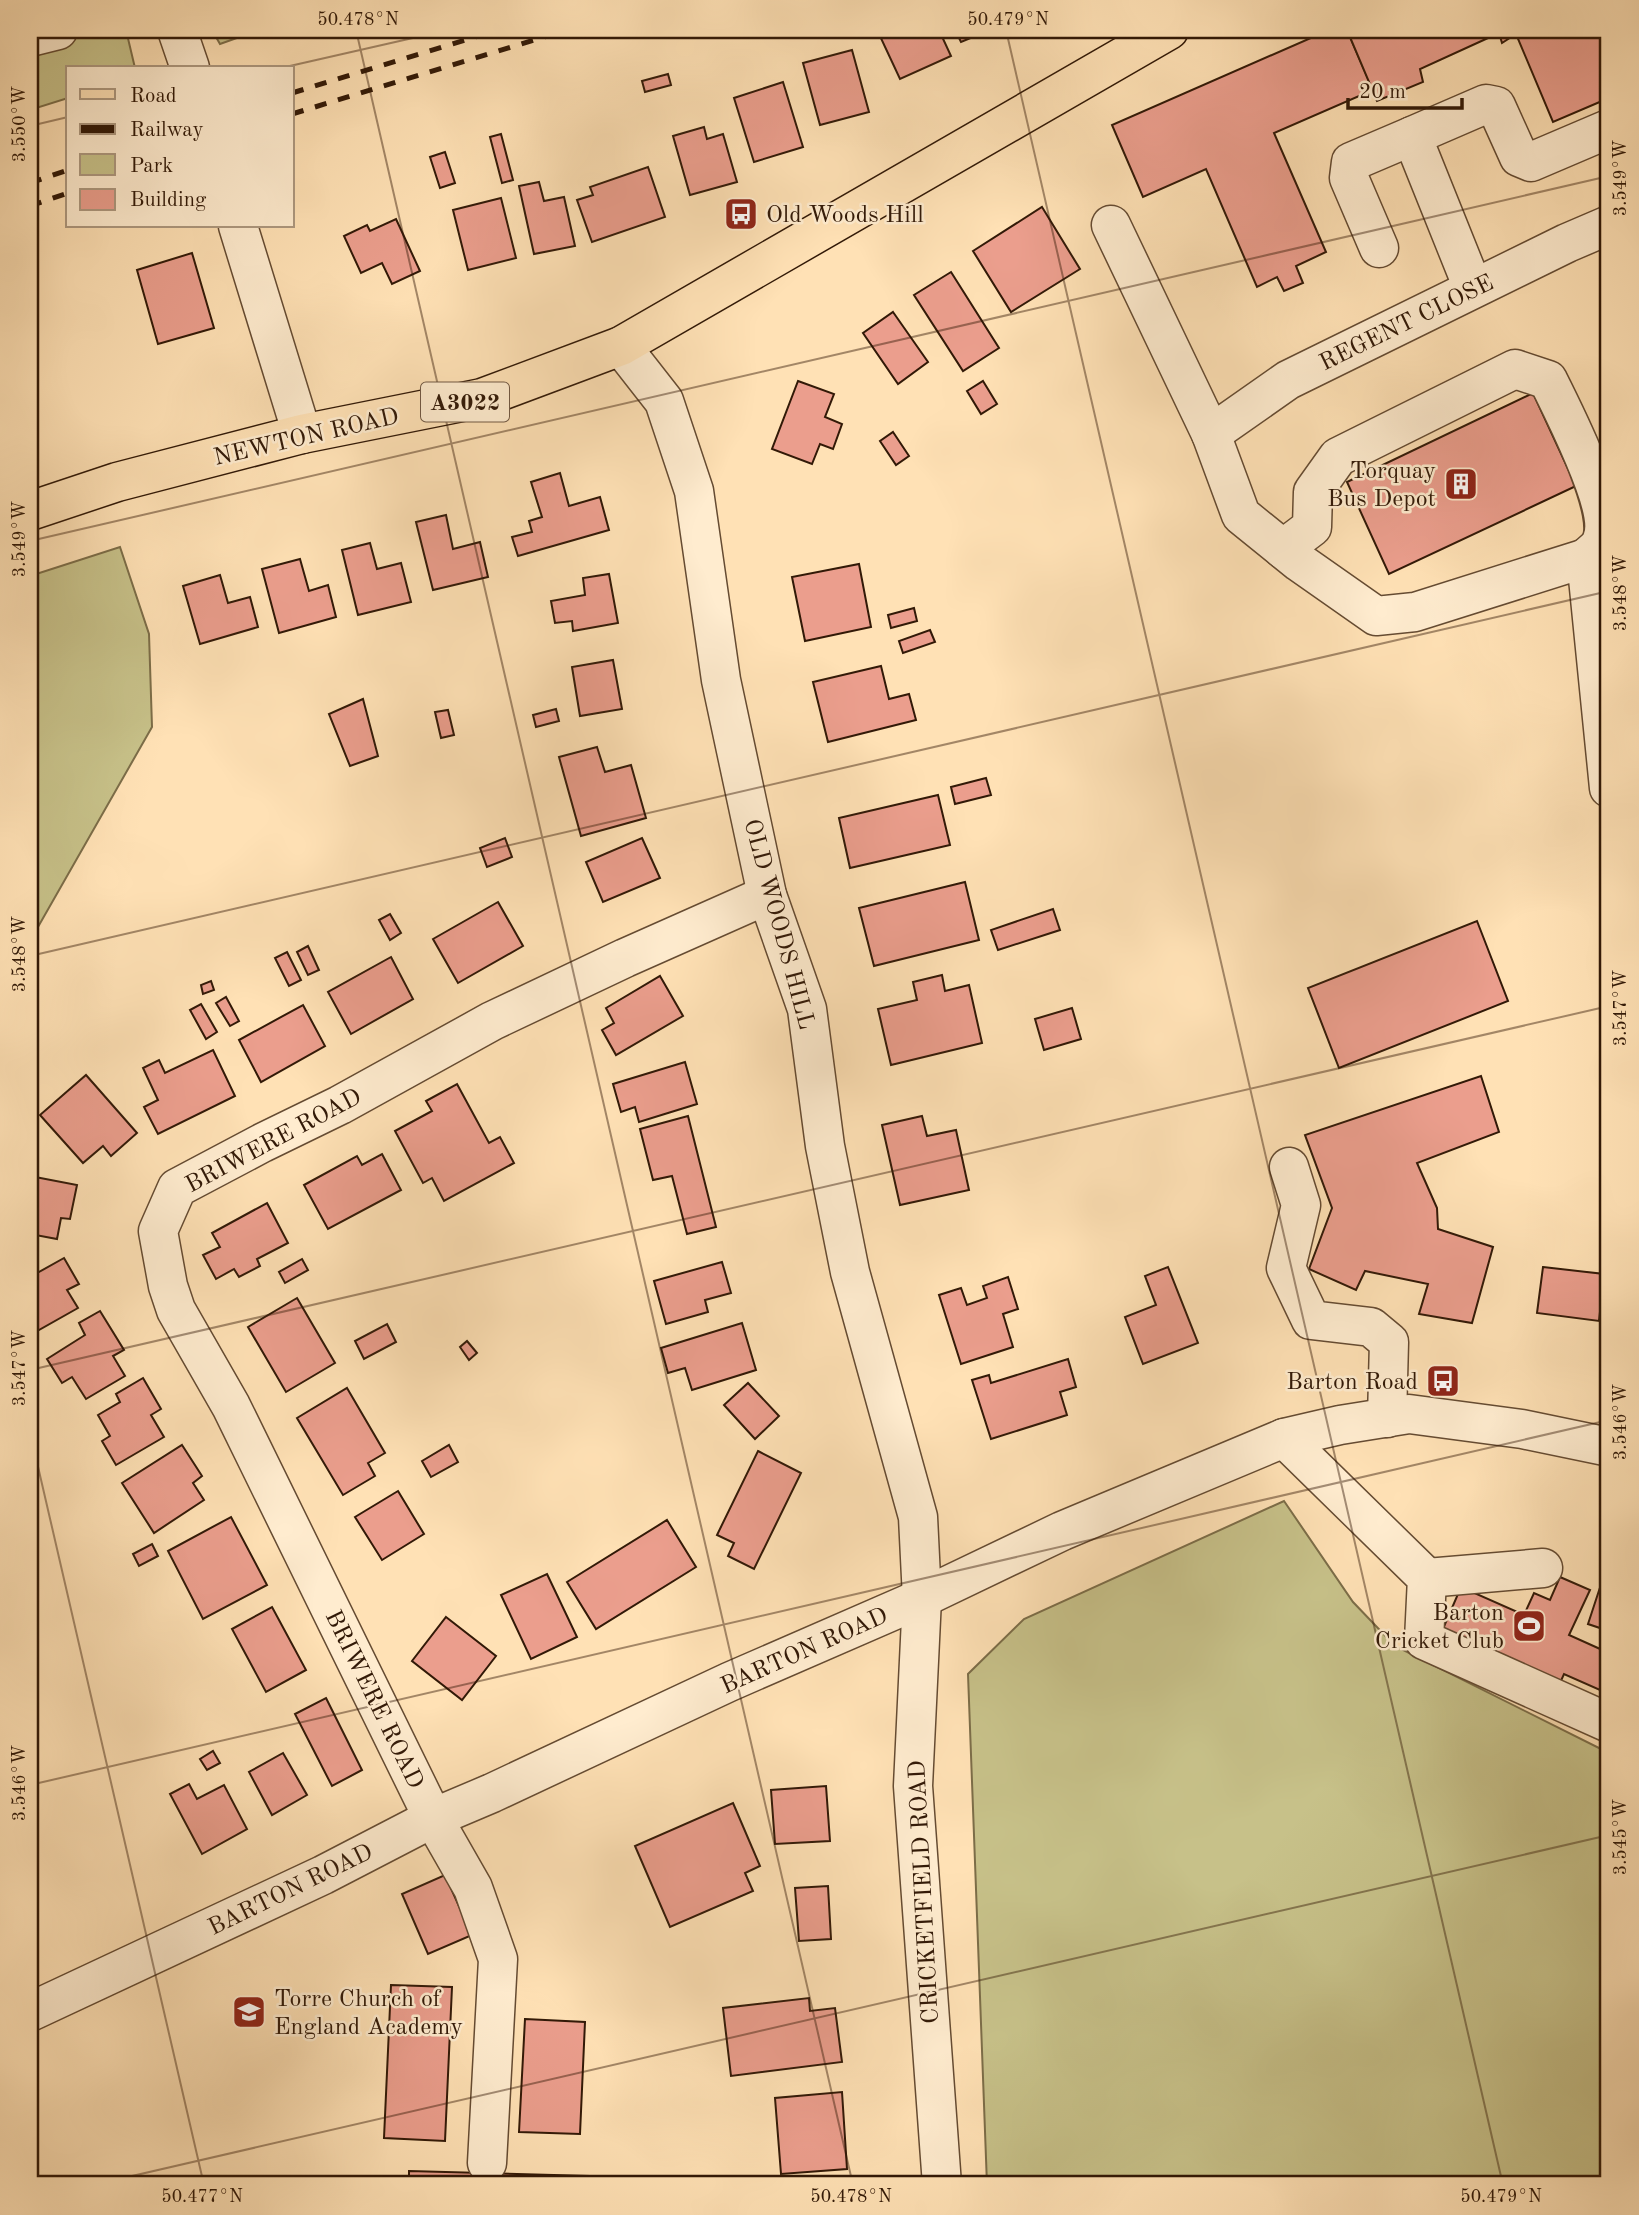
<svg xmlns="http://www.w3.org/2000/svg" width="1639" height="2215" viewBox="0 0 1639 2215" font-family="'Old Standard TT',serif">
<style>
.green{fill:#c7c189;stroke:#7c6d48;stroke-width:2}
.building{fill:#eb9e8d;stroke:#321907;stroke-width:2}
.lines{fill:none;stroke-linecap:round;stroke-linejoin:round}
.minor-casing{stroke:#654b32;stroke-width:41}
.major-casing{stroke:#321907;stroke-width:41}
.minor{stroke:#ffeccf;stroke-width:38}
.major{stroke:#ffe1b5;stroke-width:38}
.rail{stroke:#321907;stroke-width:5;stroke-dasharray:12 12;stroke-linecap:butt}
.ticks{fill:none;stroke:#321907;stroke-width:2;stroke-opacity:0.45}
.labels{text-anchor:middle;stroke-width:5;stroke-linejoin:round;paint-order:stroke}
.shield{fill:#ffeccf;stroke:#705843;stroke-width:2}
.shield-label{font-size:23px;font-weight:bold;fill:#321907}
.poi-label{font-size:24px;fill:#321907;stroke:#ffeccf;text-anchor:end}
.street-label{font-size:24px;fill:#321907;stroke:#ffeccf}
.neatline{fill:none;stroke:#321907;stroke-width:2.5}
.ticks-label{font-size:18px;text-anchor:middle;fill:#321907}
</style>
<rect width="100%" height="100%" fill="#ffe1b5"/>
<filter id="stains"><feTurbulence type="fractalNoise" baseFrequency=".00286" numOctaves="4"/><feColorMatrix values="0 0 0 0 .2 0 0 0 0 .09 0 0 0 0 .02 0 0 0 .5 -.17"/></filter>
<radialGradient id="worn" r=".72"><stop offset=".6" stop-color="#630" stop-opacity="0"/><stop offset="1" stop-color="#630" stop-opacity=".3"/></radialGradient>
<g class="green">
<polygon points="30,30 126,30 135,68 68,68 68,98 30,110"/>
<polygon points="212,30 259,30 220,44"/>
<polygon points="120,547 149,634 152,727 30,941 30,576"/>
<polygon points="1284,1501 1353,1602 1395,1646 1607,1752 1609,1765 1609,2140 1601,2142 1609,2185 987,2185 968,1674 1024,1619"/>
</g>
<g class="building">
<polygon points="888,30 939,30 951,56 900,79 879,34"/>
<polygon points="955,30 990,30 961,42"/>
<polygon points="1329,30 1347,30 1373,90 1274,133 1326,252 1296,266 1303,283 1284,291 1277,277 1257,287 1206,169 1143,197 1112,125"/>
<polygon points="1347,30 1609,30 1609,98 1553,122 1516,34 1502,43 1499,33 1420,69 1423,82 1377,101"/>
<polygon points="852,50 869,112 820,125 803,63"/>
<polygon points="668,74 671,85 645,92 642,81"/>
<polygon points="783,82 803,147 754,162 734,98"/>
<polygon points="704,127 707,139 723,134 737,182 690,195 673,136"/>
<polygon points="501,134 513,180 502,183 490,137"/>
<polygon points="445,152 455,183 440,188 430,157"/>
<polygon points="648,167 665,217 592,242 577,200 593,195 590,187"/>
<polygon points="539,182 544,201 564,197 575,246 534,254 519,186"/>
<polygon points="501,198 516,258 468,270 453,210"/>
<polygon points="1042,207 1080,269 1011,312 973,251"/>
<polygon points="396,219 420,271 392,284 382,263 361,273 344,236 367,225 370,231"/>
<polygon points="192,253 214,328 158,344 137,270"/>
<polygon points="951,272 999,348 963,371 914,295"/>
<polygon points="893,312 928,362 898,384 863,333"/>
<polygon points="798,381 834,394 825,417 842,424 833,449 820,444 812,464 772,449"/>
<polygon points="983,381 997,404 981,414 967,391"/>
<polygon points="1533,393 1576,486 1389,574 1347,482"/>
<polygon points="893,432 909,456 896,465 880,441"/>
<polygon points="560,473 569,506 600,497 609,530 518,556 512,537 532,532 529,521 542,517 531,482"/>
<polygon points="446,515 453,549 480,542 488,577 433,590 416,522"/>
<polygon points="370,543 377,569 401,563 411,602 358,615 342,550"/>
<polygon points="300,559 309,591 328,585 336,617 279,633 262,569"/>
<polygon points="859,564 871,627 805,641 792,577"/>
<polygon points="609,574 618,623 573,631 572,621 555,623 551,601 585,595 583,578"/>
<polygon points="220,575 228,603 250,597 258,627 200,644 183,586"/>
<polygon points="914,608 917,621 891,628 888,615"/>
<polygon points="930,630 935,642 903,653 899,641"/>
<polygon points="613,660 622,709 580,716 572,667"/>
<polygon points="881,666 889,699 909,694 916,720 828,742 813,682"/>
<polygon points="363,699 378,756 350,766 329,714"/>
<polygon points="556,709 559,721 536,727 533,715"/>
<polygon points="448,710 454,735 441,738 435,712"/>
<polygon points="597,747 605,772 631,765 646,818 581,836 559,757"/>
<polygon points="986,778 991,795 955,804 951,787"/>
<polygon points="938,795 950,845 850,868 839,818"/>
<polygon points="505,838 512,857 487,867 480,848"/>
<polygon points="642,838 660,878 603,902 586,862"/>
<polygon points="965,882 979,940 874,966 859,908"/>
<polygon points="498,902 523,946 458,983 433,939"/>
<polygon points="1053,909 1060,930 998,950 991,930"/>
<polygon points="390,914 401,933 390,940 379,920"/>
<polygon points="1477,921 1508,1001 1339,1068 1308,988"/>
<polygon points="308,946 319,970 308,975 297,952"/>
<polygon points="287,952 301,980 289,986 275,958"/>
<polygon points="391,957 413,999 351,1034 328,992"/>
<polygon points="942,975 945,991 969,985 982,1043 891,1065 878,1009 917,1000 913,982"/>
<polygon points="660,976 683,1016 616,1055 602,1030 614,1023 606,1008"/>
<polygon points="211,981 214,990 203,994 201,985"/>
<polygon points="226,997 239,1021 230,1026 216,1003"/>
<polygon points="201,1004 217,1032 206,1039 190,1010"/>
<polygon points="303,1005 325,1046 261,1082 239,1040"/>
<polygon points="1072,1008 1081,1039 1044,1050 1035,1019"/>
<polygon points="213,1050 235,1096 158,1134 144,1107 158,1100 143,1068 159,1060 165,1073"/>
<polygon points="685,1062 697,1104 639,1122 635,1107 621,1112 613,1084"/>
<polygon points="86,1075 137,1133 111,1156 103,1146 83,1163 40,1115"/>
<polygon points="1481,1076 1499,1132 1417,1163 1437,1208 1438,1229 1493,1247 1472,1323 1419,1314 1428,1284 1365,1271 1356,1290 1309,1269 1332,1208 1305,1135"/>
<polygon points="457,1084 489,1143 500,1137 514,1163 444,1201 432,1178 423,1183 395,1131 432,1111 426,1101"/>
<polygon points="688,1116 716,1227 687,1234 672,1176 653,1180 640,1129"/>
<polygon points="922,1116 927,1136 956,1130 969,1190 900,1205 882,1125"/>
<polygon points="382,1154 401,1190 328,1229 304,1185 357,1156 362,1165"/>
<polygon points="30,1176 77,1185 70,1219 61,1218 57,1239 30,1234"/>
<polygon points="267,1203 288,1243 257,1259 260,1266 239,1277 234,1269 216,1279 203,1255 220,1247 212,1233"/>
<polygon points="64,1258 79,1284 67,1290 78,1308 30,1335 30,1277"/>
<polygon points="302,1259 308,1270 285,1283 279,1272"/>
<polygon points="722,1262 731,1293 705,1300 708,1312 666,1324 654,1281"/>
<polygon points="1168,1267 1198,1343 1143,1364 1125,1317 1156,1305 1145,1276"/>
<polygon points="1543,1267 1604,1274 1599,1321 1537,1313"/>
<polygon points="1008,1277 1018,1309 1003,1314 1013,1347 961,1364 939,1295 961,1288 967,1305 987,1298 983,1286"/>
<polygon points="297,1298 335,1363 286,1392 248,1327"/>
<polygon points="100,1311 124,1350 113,1356 125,1376 86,1399 72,1377 62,1383 47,1359 85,1335 79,1323"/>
<polygon points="742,1323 756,1370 692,1390 685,1368 668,1373 661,1348"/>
<polygon points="387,1324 396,1342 364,1359 355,1341"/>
<polygon points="467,1341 477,1353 469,1360 460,1347"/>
<polygon points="1068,1359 1076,1387 1060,1392 1067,1415 991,1439 972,1380 989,1375 991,1383"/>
<polygon points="143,1378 161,1409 151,1415 164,1437 116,1465 102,1441 110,1436 98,1415 120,1402 116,1394"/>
<polygon points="748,1383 779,1416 755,1439 724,1405"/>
<polygon points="347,1388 385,1453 368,1463 375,1476 343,1495 297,1418"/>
<polygon points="182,1445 202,1476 193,1483 204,1500 154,1533 122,1483"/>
<polygon points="449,1445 458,1462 431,1477 422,1461"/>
<polygon points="758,1451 801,1473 754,1569 728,1556 734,1543 717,1535"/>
<polygon points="398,1491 424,1534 382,1560 355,1517"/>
<polygon points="231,1517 267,1585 203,1619 168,1551"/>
<polygon points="667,1520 696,1567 596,1629 567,1582"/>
<polygon points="152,1544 158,1556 139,1566 133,1554"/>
<polygon points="1609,1560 1609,1631 1588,1624"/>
<polygon points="547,1574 577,1637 531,1659 501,1595"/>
<polygon points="1560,1577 1590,1590 1569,1635 1609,1653 1609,1694 1564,1674 1560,1683 1442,1631 1461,1587 1524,1615 1534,1593 1550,1600"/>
<polygon points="272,1607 306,1670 266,1692 232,1629"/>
<polygon points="446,1617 496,1656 462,1700 412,1661"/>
<polygon points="326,1698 362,1770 332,1786 295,1714"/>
<polygon points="213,1751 220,1763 207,1770 200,1759"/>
<polygon points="283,1753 307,1795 272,1815 249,1772"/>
<polygon points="189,1784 197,1799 224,1785 247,1829 202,1854 170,1794"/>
<polygon points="826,1786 830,1841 775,1844 771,1790"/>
<polygon points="733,1803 760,1866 745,1873 753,1891 670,1927 635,1846"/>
<polygon points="445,1875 472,1935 428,1954 402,1894"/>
<polygon points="828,1886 831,1939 799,1941 795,1888"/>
<polygon points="391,1985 452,1987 445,2141 384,2138"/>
<polygon points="809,1998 810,2011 835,2008 842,2062 731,2076 723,2008"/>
<polygon points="525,2019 585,2022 580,2134 519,2132"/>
<polygon points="842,2092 847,2169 781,2174 775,2098"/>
<polygon points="409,2171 589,2176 589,2185 409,2185"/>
</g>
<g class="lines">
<defs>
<g id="minor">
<polyline points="177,30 190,68"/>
<polyline points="30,37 58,30"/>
<polyline points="1111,225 1211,434 1241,515 1299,562 1376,616 1415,612 1586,558 1609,788"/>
<polyline points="238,226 302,434"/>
<polyline points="1379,248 1349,178 1351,162 1412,136"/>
<polyline points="1473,288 1412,136 1486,104 1496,106 1519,157 1531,162 1606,130"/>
<polyline points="621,346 664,401 694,491 721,680 767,895 807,1009 825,1146 850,1272 918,1517 922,1598 913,1786 942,2185"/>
<polyline points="1211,434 1288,380 1567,243 1609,225"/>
<path d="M 1283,549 L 1312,527 L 1313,492 L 1338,457 L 1515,369 L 1548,380 C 1563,411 1616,512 1601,542 C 1599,548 1591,553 1586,558"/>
<polyline points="1289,1167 1301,1205 1286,1268 1311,1320 1371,1327 1389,1342 1387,1418"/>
<polyline points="1284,1438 1427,1578 1424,1640 1609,1723"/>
<polyline points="1427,1578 1543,1568"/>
<polyline points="30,2012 323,1875 433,1818 492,1793 729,1682 922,1598 1062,1531 1284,1438 1340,1425 1409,1414 1522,1429 1609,1447"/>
<polyline points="487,2163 498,1959 473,1888 433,1818 231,1406 176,1310 168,1286 158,1231 177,1188 262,1143 340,1105 492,1021 625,958 767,895"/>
</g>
<polyline id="major" points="30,511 117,482 302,434 482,398 621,346 1169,30"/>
</defs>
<use href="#minor" class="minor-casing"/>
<use href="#major" class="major-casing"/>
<use href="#minor" class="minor"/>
<use href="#major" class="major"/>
<g class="rail">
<polyline points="292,93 498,30"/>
<polyline points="292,114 567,30"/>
<polyline points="30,183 68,170"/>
<polyline points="30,206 68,193"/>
</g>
</g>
<path class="ticks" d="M 356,30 L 853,2185M 1006,30 L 1503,2185M 281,68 L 448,30M 30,126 L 68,117M 30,541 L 1609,176M 30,956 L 1609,591M 30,1370 L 1609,1006M 30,1432 L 204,2185M 30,1785 L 1609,1420M 93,2185 L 1609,1835"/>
<defs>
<symbol id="bus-square" viewBox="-11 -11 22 22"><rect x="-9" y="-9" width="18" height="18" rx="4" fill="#8f2418" stroke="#ffeccf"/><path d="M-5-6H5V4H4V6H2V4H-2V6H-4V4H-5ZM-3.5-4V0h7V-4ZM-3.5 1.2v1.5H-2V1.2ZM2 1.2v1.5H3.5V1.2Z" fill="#fff"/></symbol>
<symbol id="building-square" viewBox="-11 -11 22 22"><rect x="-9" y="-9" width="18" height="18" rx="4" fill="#8f2418" stroke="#ffeccf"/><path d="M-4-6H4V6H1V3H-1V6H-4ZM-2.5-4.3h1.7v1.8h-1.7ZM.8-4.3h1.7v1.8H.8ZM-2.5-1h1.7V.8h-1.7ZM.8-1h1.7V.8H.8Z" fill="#fff"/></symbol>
<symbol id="stadium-square" viewBox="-11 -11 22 22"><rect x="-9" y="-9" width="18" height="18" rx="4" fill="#8f2418" stroke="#ffeccf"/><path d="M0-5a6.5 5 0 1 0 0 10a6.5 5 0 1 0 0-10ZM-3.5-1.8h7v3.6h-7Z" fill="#fff"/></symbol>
<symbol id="school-square" viewBox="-11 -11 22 22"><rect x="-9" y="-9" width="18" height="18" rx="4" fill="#8f2418" stroke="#ffeccf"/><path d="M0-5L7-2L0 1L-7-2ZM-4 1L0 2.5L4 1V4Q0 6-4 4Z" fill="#fff"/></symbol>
</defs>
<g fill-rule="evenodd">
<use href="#bus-square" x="722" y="195" width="38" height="38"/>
<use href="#building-square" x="1442" y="465" width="38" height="38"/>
<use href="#bus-square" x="1424" y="1362" width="38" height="38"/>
<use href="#stadium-square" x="1510" y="1607" width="38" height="38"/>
<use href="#school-square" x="230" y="1993" width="38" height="38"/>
</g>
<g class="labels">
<rect class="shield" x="421" y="382.5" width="88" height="39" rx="5"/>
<g class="shield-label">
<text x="465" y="410">A3022</text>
</g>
<g class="poi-label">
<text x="766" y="222" text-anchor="start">Old Woods Hill</text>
<text x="1436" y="478">Torquay<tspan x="1436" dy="28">Bus Depot</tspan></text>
<text x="1418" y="1389">Barton Road</text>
<text x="1504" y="1620">Barton<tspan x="1504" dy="28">Cricket Club</tspan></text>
<text x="274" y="2006" text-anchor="start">Torre Church of<tspan x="274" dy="28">England Academy</tspan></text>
</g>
<g class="street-label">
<text transform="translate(1406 322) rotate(-26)" y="8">REGENT CLOSE</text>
<text transform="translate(306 436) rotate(-13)" y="8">NEWTON ROAD</text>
<text transform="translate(780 924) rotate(75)" y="8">OLD WOODS HILL</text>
<text transform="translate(273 1140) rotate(-28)" y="8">BRIWERE ROAD</text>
<text transform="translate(804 1650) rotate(-24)" y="8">BARTON ROAD</text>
<text transform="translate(375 1699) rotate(64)" y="8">BRIWERE ROAD</text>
<text transform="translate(290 1889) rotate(-26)" y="8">BARTON ROAD</text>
<text transform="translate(923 1892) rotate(-93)" y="8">CRICKETFIELD ROAD</text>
</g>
</g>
<rect width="1639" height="2215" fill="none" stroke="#ffe1b5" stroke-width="77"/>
<rect x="66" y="66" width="228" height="161" fill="#ffeccf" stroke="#ad987f" stroke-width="2"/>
<rect x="80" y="89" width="35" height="10" fill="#ffe1b5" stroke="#ad987f" stroke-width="2"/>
<text x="130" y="102" font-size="21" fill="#321907">Road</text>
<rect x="80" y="124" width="35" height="10" fill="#321907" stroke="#ad987f" stroke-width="2"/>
<text x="130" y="136" font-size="21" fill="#321907">Railway</text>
<rect x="80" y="154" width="35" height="21" fill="#c7c189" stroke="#ad987f" stroke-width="2"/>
<text x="130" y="172" font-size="21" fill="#321907">Park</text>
<rect x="80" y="189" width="35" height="21" fill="#eb9e8d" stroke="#ad987f" stroke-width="2"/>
<text x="130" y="206" font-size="21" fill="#321907">Building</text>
<path d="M1348 98v10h114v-10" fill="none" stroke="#321907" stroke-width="3.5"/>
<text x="1359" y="98" font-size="21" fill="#321907" stroke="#ffeccf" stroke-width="5" paint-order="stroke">20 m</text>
<rect x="38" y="38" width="1562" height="2138" class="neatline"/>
<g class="ticks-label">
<text x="358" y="25">50.478°N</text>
<text x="1008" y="25">50.479°N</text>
<text transform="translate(19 124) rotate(-90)" y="6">3.550°W</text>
<text transform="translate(1620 178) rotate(-90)" y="6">3.549°W</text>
<text transform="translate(19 539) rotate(-90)" y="6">3.549°W</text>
<text transform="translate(1620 593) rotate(-90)" y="6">3.548°W</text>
<text transform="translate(19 954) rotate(-90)" y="6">3.548°W</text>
<text transform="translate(1620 1008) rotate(-90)" y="6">3.547°W</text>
<text transform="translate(19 1368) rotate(-90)" y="6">3.547°W</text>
<text transform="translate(1620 1422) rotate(-90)" y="6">3.546°W</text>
<text transform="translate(19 1783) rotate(-90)" y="6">3.546°W</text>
<text transform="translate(1620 1837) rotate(-90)" y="6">3.545°W</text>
<text x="202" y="2202">50.477°N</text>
<text x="851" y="2202">50.478°N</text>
<text x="1501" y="2202">50.479°N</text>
</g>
<rect width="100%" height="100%" filter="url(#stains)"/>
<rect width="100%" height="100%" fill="url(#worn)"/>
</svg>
